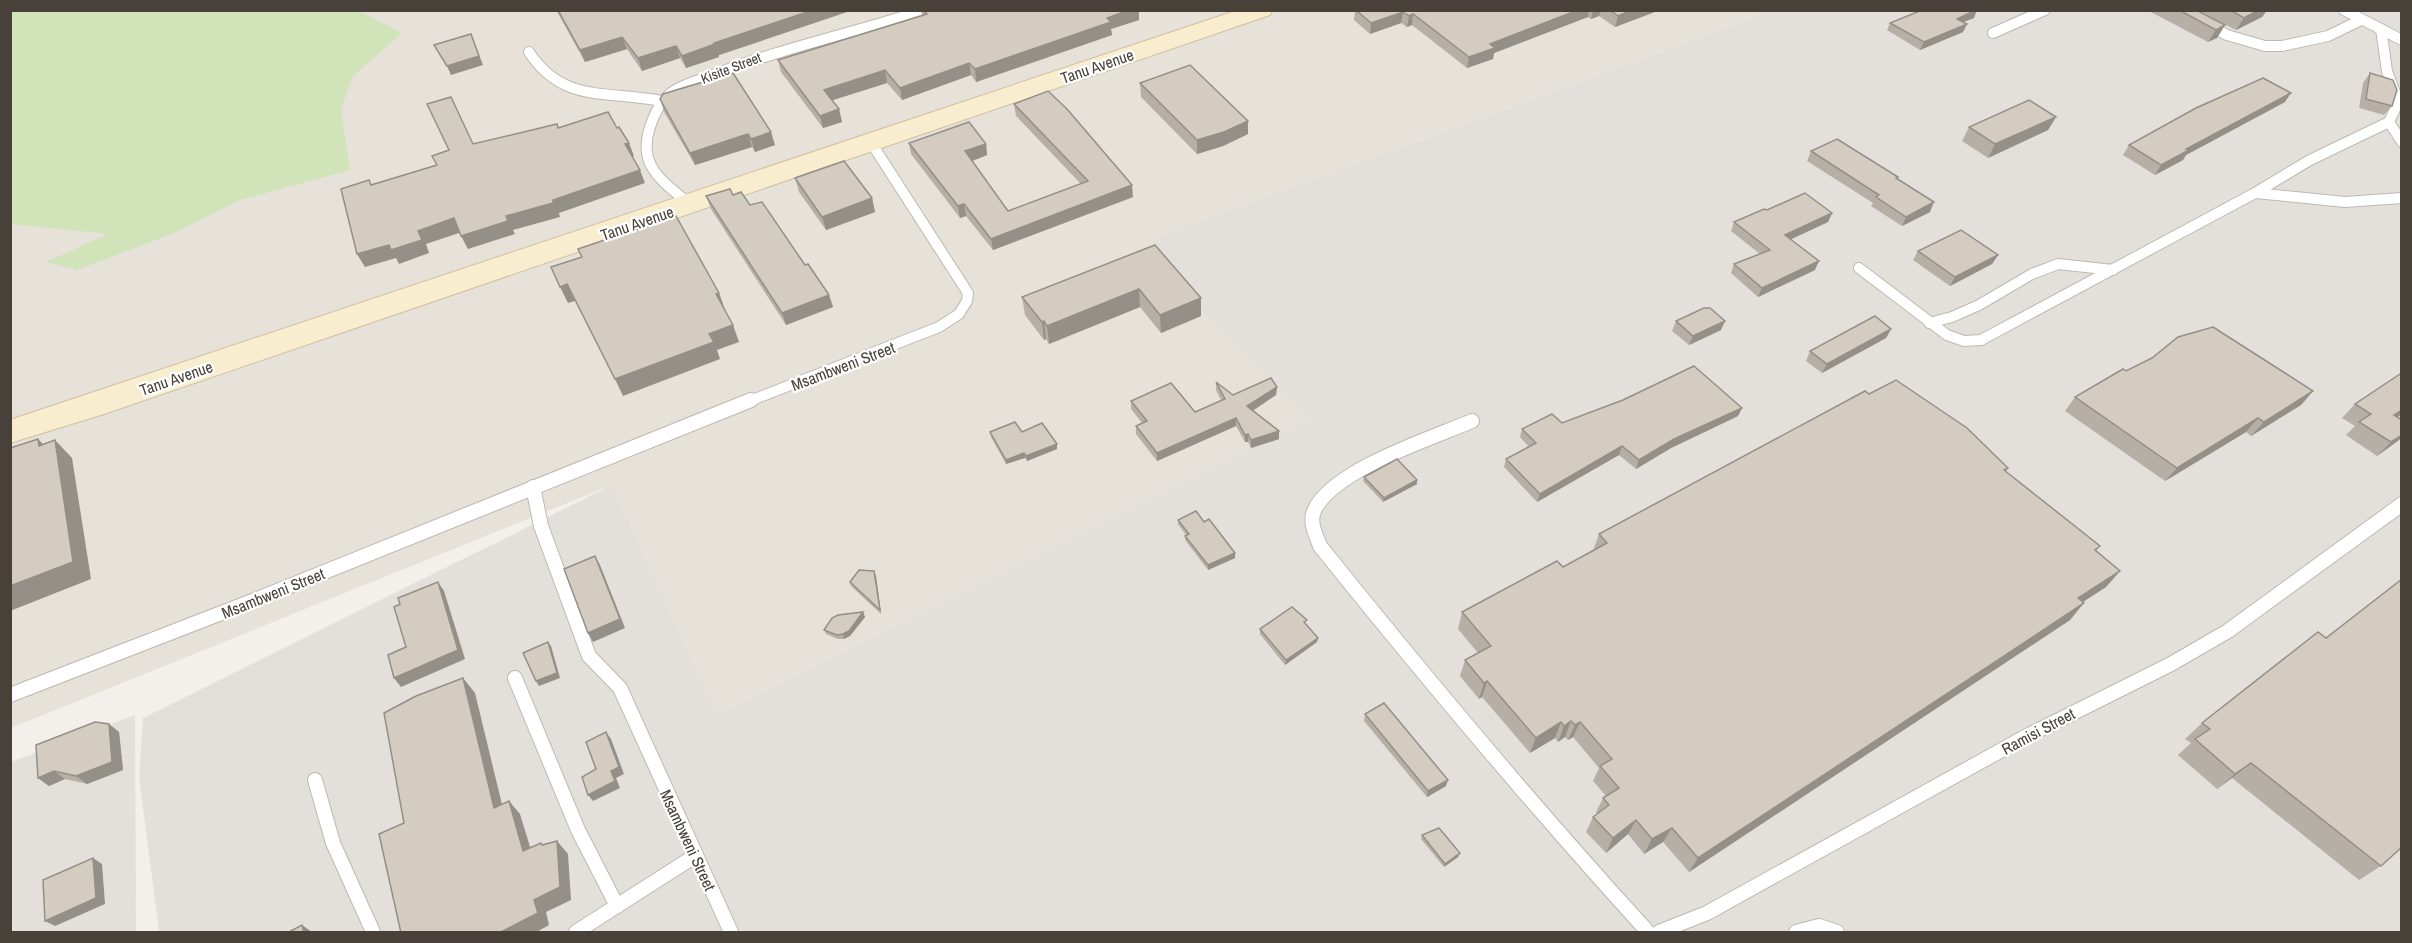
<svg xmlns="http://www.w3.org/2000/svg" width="2412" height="943" viewBox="0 0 2412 943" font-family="'Archivo Narrow',sans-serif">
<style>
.residential{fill:#e7e2d9}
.industrial{fill:#e3e0dc}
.green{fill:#d1e3b8}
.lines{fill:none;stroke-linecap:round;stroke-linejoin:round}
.lane-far1-casing{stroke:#beb8ae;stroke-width:12}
.lane-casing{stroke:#beb8ae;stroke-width:16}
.secondary-casing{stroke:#cec0a0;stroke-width:2}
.lane-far1{stroke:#fff;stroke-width:10}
.lane{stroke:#fff;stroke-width:14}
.secondary{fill:#f9edcf;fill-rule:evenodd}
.wall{fill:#b6afa6}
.shaded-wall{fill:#948f87}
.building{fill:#d4ccc1;stroke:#948f87;stroke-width:1.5}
.labels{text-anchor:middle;stroke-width:4.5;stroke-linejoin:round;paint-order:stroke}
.far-street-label{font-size:14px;fill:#474139;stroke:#fff}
.street-label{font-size:16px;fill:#474139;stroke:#fff}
</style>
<rect width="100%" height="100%" fill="#f3f0eb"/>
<polygon class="residential" points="11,11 1771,11 1154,239 1314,419 717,717 612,485 11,728"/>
<g class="industrial">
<polygon points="2397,10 2401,14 2401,932 159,932 139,777 143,718 612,485 717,716 1313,419 1205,314 1165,261 1153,239 1771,11"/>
<polygon points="135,715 136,932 11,932 11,762"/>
</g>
<polygon class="green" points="11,10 360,11 402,33 352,77 341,110 350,170 240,200 174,233 77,270 46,262 108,234 11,224"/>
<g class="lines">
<defs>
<g id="lane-far1">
<polyline points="2179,10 2227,35 2265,46 2282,46 2328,36 2361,20"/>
<polyline points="2344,10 2402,40"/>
<polyline points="1993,33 2045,10"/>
<path d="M 529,52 C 563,104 607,90 661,101"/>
<polyline points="2389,122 2402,142"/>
<polyline points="2256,193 2345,202 2402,198"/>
<path d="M 691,205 C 659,179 634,163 653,119 C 657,109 662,100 671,93 C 682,84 700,80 713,75 C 782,48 854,33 924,10"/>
<polyline points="1859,268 1947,335 1964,341 1981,340 2255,193 2310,160 2389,122 2396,107 2397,98 2387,71 2381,29"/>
<polyline points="1929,323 1952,317 1979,305 2032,274 2058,264 2113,270"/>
<polyline points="747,402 939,327 959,314 967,301 968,293 870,141"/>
</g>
<g id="lane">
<path d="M 1472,421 C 1432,438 1332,470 1314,511 C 1309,522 1316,535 1320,546 C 1426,678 1534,807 1648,932"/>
<polyline points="533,487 541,526 589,656 620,688 731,932"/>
<polyline points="515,678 578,830 617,906"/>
<polyline points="10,695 255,600 751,400"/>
<polyline points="315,780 333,843 373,932"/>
<polyline points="576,932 695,856"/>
<polyline points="1659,932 1707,913 2027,736 2171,664 2228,631 2402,504"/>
<polyline points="1796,932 1819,926 1837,932"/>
</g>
<polygon id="secondary" points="1238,10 1273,10 1270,15 104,414 10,443 10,420"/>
</defs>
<use href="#lane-far1" class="lane-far1-casing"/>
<use href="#lane" class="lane-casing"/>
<use href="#secondary" class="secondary-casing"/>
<use href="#lane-far1" class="lane-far1"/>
<use href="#lane" class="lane"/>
<use href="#secondary" class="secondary"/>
</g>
<g class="wall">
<polygon points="556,10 853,10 719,55 719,57 686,68 680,58 642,71 627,49 585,62"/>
<polygon points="921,10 1139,10 1139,20 1111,29 1112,35 976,82 971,75 902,100 887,83 832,100 839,109 842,122 823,128 781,72 778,60 922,15"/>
<polygon points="1355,10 1660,10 1615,27 1599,16 1591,19 1588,17 1494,53 1493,59 1467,68 1412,25 1407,27 1401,23 1370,34 1354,20"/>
<polygon points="2147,10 2267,10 2262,17 2236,30 2200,12 2225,25 2217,38 2208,42"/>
<polygon points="1926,11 1974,18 1963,22 1967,24 1963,32 1920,50 1887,30 1890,23"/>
<polygon points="2370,73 2392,106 2384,115 2359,108 2363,83"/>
<polygon points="1140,83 1248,121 1248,134 1223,146 1197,154 1141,97"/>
<polygon points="660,99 775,145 755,152 752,147 695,165 664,112"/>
<polygon points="2285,102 2186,155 2183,160 2155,175 2123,155 2129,145"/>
<polygon points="1014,104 1133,197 993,250 966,216 960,218 911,154 909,143 986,144 987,155 972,161 1008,211 1081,184 1016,116"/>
<polygon points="2056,117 2048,130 1988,158 1962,141 1969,127"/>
<polygon points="1811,151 1898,177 1898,178 1930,212 1902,226 1871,206 1873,203 1807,161"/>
<polygon points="795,178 872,198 875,212 826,230 799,192"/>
<polygon points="733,195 750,205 805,265 829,295 833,307 786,325 711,209 706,196"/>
<polygon points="1767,210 1832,213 1828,222 1791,239 1815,270 1758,297 1731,273 1734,264 1760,254 1731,231 1734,222"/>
<polygon points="1155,245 1201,316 1161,333 1140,307 1049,344 1046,339 1044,340 1025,315 1022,297"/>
<polygon points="1918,251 1998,255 1992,264 1950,286 1913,260"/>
<polygon points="1676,321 1721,330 1689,345 1672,331"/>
<polygon points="1891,329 1886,338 1822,373 1806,361 1810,351"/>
<polygon points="2126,371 2313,391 2301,405 2251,436 2246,432 2165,481 2065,411 2075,397"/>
<polygon points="1216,382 1233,395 1277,387 1276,395 1253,411 1279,431 1279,439 1251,448 1248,442 1245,442 1236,426 1157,461 1136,434 1136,426 1142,423 1131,409 1131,401 1195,412 1221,400 1216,390"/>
<polygon points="1869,394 2008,468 2006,472 2100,546 2096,551 2120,571 2106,587 2083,602 2070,620 1689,872 1663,842 1644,854 1628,834 1606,853 1586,832 1593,817 1597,814 1596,812 1603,798 1606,796 1593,781 1599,768 1573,737 1568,740 1565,737 1558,742 1555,738 1530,753 1482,697 1479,699 1460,676 1465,660 1478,653 1458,629 1462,612 1563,567 1593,551 1599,534"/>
<polygon points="2355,404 2397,417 2399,440 2377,456 2346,435 2355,426 2342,418"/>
<polygon points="1742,408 1738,416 1671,448 1636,469 1619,455 1537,502 1504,467 1506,459 1529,447 1520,437 1522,429 1562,423"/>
<polygon points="990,432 1022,432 1057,444 1057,449 1027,461 1025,458 1006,464 991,437"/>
<polygon points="1364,477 1417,480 1417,484 1383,502 1363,481"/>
<polygon points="1178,520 1204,522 1235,553 1235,558 1208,570 1185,540 1185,536 1186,535 1178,524"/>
<polygon points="876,576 881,614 851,586 850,582"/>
<polygon points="863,612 865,617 850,636 844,639 838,639 826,634 824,630"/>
<polygon points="1306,624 1317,642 1285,665 1260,634 1260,629"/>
<polygon points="1365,714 1446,786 1427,797 1364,721"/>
<polygon points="2202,723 2381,866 2359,880 2232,778 2217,789 2178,755 2191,743 2185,739"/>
<polygon points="109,724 119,732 123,770 87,784 65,779 49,786 38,778"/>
<polygon points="1422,835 1460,853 1458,857 1444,867 1421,839"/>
</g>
<g class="shaded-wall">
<polygon points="813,10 853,10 719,55 719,57 686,68 682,56 714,43"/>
<polygon points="1129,10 1139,10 1139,20 1111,29 1112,35 976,82 975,69 1107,18"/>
<polygon points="1578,10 1589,10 1588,17 1494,53 1493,59 1467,68 1469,57 1490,44"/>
<polygon points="1593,10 1601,10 1599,16 1591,19"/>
<polygon points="1632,10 1660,10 1615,27 1618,16"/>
<polygon points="1977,10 1974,18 1953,26 1957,19"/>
<polygon points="2259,10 2267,10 2262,17 2236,30 2244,18"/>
<polygon points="1403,12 1401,23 1370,34 1371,23"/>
<polygon points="1413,14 1412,25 1407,27 1409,16"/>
<polygon points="1967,24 1963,32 1920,50 1924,42"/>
<polygon points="2225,25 2217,38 2208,42 2216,30"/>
<polygon points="471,34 483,65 451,75 447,66"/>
<polygon points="622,37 627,49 585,62 580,50"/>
<polygon points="676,46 680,58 642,71 638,58"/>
<polygon points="969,63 971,75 902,100 900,88"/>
<polygon points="885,70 887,83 827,102 824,90"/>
<polygon points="2291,93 2285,102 2186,155 2183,160 2155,175 2161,165 2186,149"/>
<polygon points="839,109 842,122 823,128 820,116"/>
<polygon points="2056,117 2048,130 1988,158 1995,144"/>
<polygon points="1248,121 1248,134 1223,146 1197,154 1197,140"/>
<polygon points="771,132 775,145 755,152 751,139"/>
<polygon points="748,134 752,147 695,165 690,153"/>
<polygon points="629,143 634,156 630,158 625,144"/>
<polygon points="986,144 987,155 967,163 965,151"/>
<polygon points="640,170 645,183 559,213 560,217 513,230 515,234 468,249 461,236 506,216"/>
<polygon points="1132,185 1133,197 993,250 991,239"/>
<polygon points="872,198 875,212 826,230 822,217"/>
<polygon points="1934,202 1930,212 1902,226 1906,217"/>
<polygon points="964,204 966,216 960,218 958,206"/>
<polygon points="1832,213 1828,222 1781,244 1785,235"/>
<polygon points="454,218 462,232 426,244 429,253 399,264 396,258 365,267 357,254 418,231"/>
<polygon points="1998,255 1992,264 1950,286 1955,277"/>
<polygon points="1819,261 1815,270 1758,297 1762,288"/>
<polygon points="567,284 575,301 568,303 560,287"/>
<polygon points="1139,289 1140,307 1049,344 1047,326"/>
<polygon points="719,293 725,309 716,294"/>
<polygon points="829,295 833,307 786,325 782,313"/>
<polygon points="1201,298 1201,316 1161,333 1160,315"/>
<polygon points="1044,321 1046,339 1044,340 1042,322"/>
<polygon points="1725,321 1721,330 1689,345 1693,336"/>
<polygon points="733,325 739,342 717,350 720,359 623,396 615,379 709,334"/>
<polygon points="1891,329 1886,338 1822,373 1827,364"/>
<polygon points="1277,387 1276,395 1247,414 1247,406"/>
<polygon points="2313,391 2301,405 2251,436 2264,422"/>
<polygon points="1742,408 1738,416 1671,448 1636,469 1639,460 1674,439"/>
<polygon points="2402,410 2402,414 2381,429 2394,415"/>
<polygon points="1236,418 1236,426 1157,461 1157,453"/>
<polygon points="2258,418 2246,432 2165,481 2177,468"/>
<polygon points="1279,431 1279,439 1251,448 1251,440"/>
<polygon points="1248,434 1248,442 1245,442 1245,435"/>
<polygon points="2402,435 2402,438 2399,440 2377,456 2391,442"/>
<polygon points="38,439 55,456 39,446"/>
<polygon points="55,440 72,458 91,579 10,611 10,586"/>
<polygon points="1057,444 1057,449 1027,461 1026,456"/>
<polygon points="1622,446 1619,455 1537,502 1540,494"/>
<polygon points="1024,453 1025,458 1006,464 1006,460"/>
<polygon points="1417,480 1417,484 1383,502 1384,498"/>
<polygon points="1235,553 1235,558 1208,570 1208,565"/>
<polygon points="595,556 600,565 625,628 593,642 588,633"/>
<polygon points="874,571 876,576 881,614 880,610"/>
<polygon points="2120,571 2106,587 2064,614 2078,598"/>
<polygon points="438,582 444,591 465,659 401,687 394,678"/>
<polygon points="2084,603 2070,620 1689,872 1698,858"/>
<polygon points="863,612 865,617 850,636 844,639 843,634"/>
<polygon points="1318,638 1317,642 1285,665 1286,660"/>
<polygon points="548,642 551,646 560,678 539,686 536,681"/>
<polygon points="463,678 475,693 506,821 494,808"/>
<polygon points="1487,681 1482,697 1479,699 1484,683"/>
<polygon points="1571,721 1565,737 1558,742 1564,726"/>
<polygon points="1561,722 1555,738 1530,753 1536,738"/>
<polygon points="1580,722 1573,737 1568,740 1575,725"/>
<polygon points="109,724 119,732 123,770 87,784 76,776"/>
<polygon points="606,732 611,739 624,774 616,778 620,788 593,801 588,795 611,771"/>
<polygon points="2251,763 2232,778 2217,789 2235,774"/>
<polygon points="54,771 65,779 49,786 38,778"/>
<polygon points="1448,780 1446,786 1427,797 1428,791"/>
<polygon points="509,801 520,814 535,863 523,851"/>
<polygon points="1636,820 1628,834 1606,853 1613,838"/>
<polygon points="1672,828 1663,842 1644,854 1652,839"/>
<polygon points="557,841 568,854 571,900 546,912 549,925 535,933 499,933 534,900"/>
<polygon points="1460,853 1458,857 1444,867 1445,864"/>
<polygon points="93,858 102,864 105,904 55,926 45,921"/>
<polygon points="302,925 312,932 312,933 304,933"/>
</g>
<g class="building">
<polygon points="558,10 813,10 714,43 715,44 682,56 676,46 638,58 622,37 580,50"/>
<polygon points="924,10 1129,10 1107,18 1111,22 975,69 969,63 900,88 885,70 824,90 839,109 820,116 778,60 927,14"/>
<polygon points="1356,10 1578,10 1490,44 1495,48 1469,57 1413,14 1409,16 1403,12 1371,23"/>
<polygon points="1610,10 1632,10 1618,16"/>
<polygon points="1922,10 1926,11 1928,10 1976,10 1957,19 1967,24 1924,42 1890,23"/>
<polygon points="2179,10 2196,10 2225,25 2216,30"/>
<polygon points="2230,10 2259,10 2244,18"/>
<polygon points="471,34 479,56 447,66 434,45"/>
<polygon points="1190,65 1248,121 1224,132 1197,140 1140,83"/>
<polygon points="733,73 771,132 751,139 748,134 690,153 660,99 663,94"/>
<polygon points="2370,73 2393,80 2397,90 2392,106 2366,99"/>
<polygon points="2263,78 2291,93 2186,149 2189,150 2161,165 2129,145 2196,108"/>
<polygon points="1048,91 1067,109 1132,185 991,239 964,204 958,206 909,143 969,122 986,144 965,151 1008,211 1088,181 1014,104"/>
<polygon points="451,97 473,144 557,124 558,128 608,112 617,128 619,127 629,143 625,144 640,170 553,200 553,203 506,216 508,221 461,236 454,218 418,231 422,240 391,250 389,245 357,254 341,189 369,180 371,185 437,165 432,156 449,150 427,104"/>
<polygon points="2029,100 2056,117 1995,144 1969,127"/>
<polygon points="1837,139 1898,177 1896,178 1934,202 1906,217 1876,197 1879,195 1811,151"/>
<polygon points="844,161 872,198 822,217 795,178"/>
<polygon points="730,189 733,195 741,192 750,205 762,202 805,265 808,264 829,295 782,313 706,196"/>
<polygon points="1805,193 1832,213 1785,235 1819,261 1762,288 1734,264 1770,250 1734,222 1764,209 1767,210"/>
<polygon points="676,216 719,293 716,294 733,325 709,334 714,342 615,379 567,284 560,287 551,267 582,257 578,249"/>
<polygon points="1961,230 1998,255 1955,277 1918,251"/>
<polygon points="1155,245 1201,298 1160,315 1139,289 1047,326 1044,321 1042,322 1022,297"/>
<polygon points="1704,308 1710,308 1725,321 1693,336 1676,321"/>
<polygon points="1875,316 1891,329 1827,364 1810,351"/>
<polygon points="2213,327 2313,391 2264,422 2258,418 2177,468 2075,397 2123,369 2126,371 2152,358 2178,337"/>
<polygon points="1694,366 1742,408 1674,439 1639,460 1622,446 1540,494 1506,459 1536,443 1522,429 1552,414 1562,423 1623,400"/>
<polygon points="2400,374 2402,375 2402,410 2394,415 2402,420 2402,435 2391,442 2359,422 2371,414 2355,404"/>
<polygon points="1271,378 1277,387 1247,406 1279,431 1251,440 1248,434 1245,435 1236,418 1157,453 1136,426 1147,421 1131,401 1171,383 1195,412 1225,399 1216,382 1233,395"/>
<polygon points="1896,380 1967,428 2008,468 2004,470 2100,546 2095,550 2120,571 2078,598 2084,603 1698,858 1672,828 1652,839 1636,820 1613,838 1593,817 1609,805 1603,798 1619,788 1600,766 1612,759 1580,722 1575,725 1571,721 1564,726 1561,722 1536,738 1487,681 1484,683 1465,660 1491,646 1462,612 1557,561 1563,567 1607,543 1599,534 1865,391 1869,394"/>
<polygon points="1015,422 1022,432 1042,423 1057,444 1026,456 1024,453 1006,460 990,432"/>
<polygon points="38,439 39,446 55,440 73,562 10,586 10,448"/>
<polygon points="1397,459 1417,480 1384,498 1364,477"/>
<polygon points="1196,511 1204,522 1209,519 1235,553 1208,565 1185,536 1189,534 1178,520"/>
<polygon points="595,556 620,619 588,633 564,569"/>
<polygon points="859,570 874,571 880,610 850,582"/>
<polygon points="2402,579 2402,847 2381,866 2251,763 2235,774 2195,739 2210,729 2202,723 2318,632 2326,638"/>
<polygon points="438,582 458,650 394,678 388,655 406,647 394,607 400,604 398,598"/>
<polygon points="1292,607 1307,620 1304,622 1318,638 1286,660 1260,629"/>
<polygon points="863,612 849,631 843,634 837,635 824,630 832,618 838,615"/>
<polygon points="548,642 557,673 536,681 523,653"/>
<polygon points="463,678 494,808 509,801 523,851 541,843 542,845 557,841 560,887 534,900 538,913 499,933 401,933 379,834 404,823 384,713 416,696"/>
<polygon points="1384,703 1448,780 1428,791 1365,714"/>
<polygon points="95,722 109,724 112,762 76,776 54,771 38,778 36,745"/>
<polygon points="606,732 619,767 611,771 615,781 588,795 582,777 596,769 586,742"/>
<polygon points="1439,828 1460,853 1445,864 1422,835"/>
<polygon points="93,858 96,898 45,921 43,880"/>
<polygon points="302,925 304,933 287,933"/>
</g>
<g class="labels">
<g class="far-street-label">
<text transform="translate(731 68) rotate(-21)" y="5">Kisite Street</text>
</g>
<g class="street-label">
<text transform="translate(1097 66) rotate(-19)" y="6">Tanu Avenue</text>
<text transform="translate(637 223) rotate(-19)" y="6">Tanu Avenue</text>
<text transform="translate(843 366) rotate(-21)" y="6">Msambweni Street</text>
<text transform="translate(176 378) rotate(-19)" y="6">Tanu Avenue</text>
<text transform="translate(273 593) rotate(-22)" y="6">Msambweni Street</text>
<text transform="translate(2038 731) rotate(-28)" y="6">Ramisi Street</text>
<text transform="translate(688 840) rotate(65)" y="6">Msambweni Street</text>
</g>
</g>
<rect width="2412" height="943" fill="none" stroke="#474139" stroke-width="24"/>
</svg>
